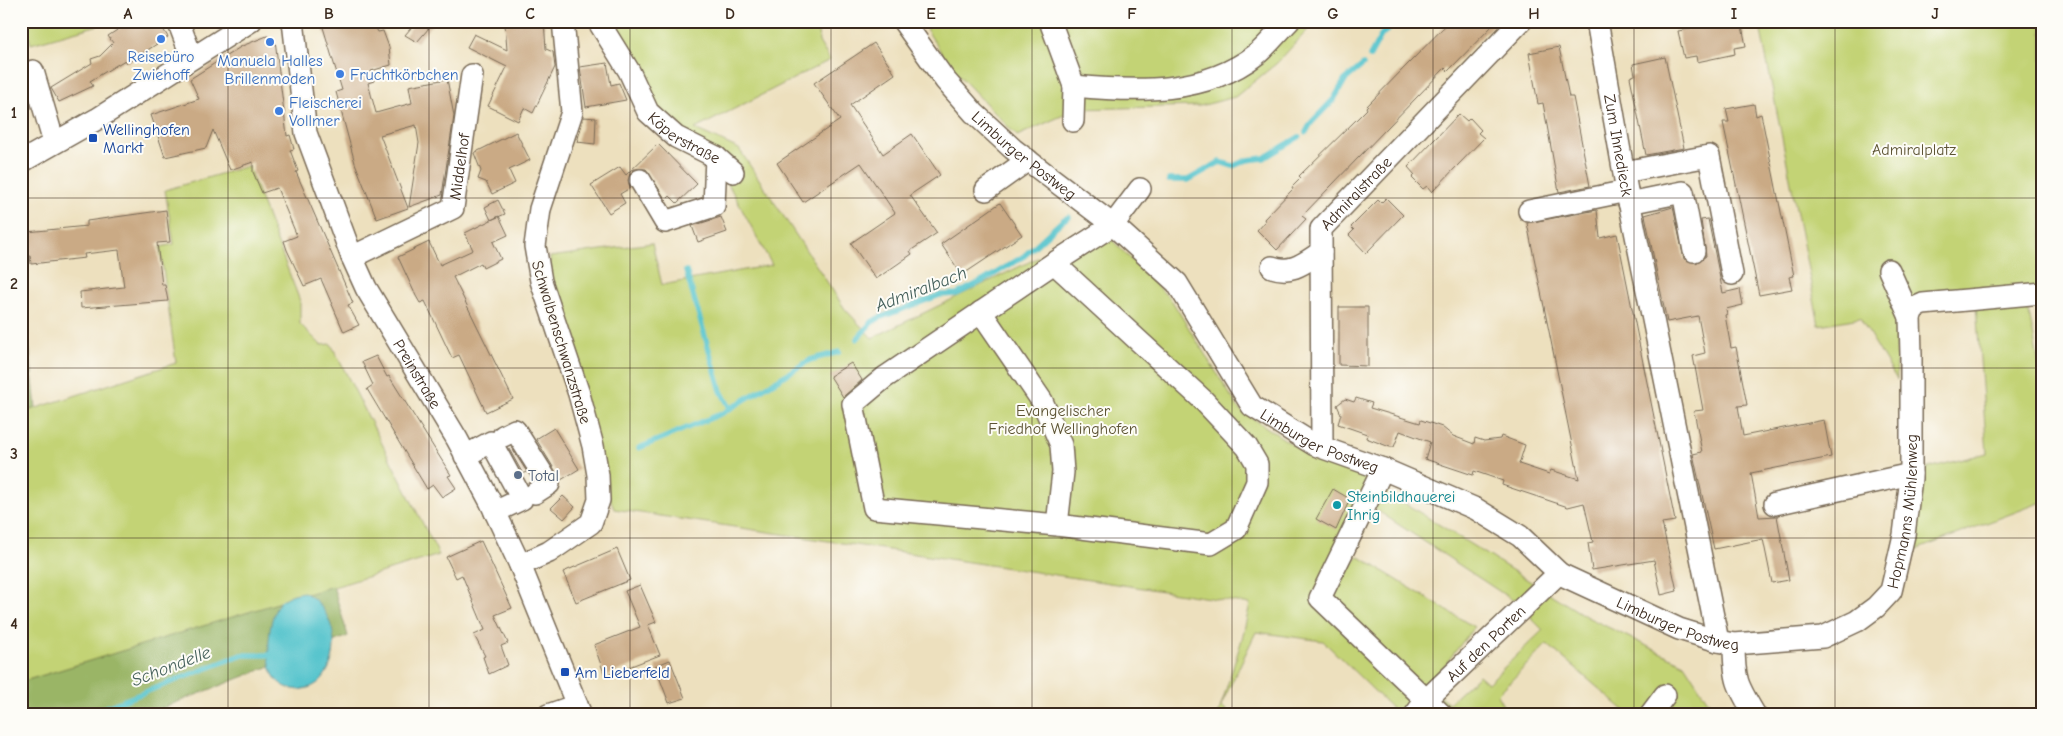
<svg xmlns="http://www.w3.org/2000/svg" width="2063" height="736" viewBox="0 0 2063 736" font-family="'Comic Neue',sans-serif">
<style>
.green{fill:#c3d375;stroke:#7f7e4a}
.forest{fill:#9ab566;stroke:#6a7042}
.water{fill:#58c5cd;stroke:#4a7876}
.lines{fill:none;stroke-linecap:round;stroke-linejoin:round}
.stream{stroke:#58c5cd;stroke-width:5.5}
.building{fill:#caaa85}
.minor-casing{stroke:#796a56;stroke-width:24}
.minor{stroke:#fff;stroke-width:21}
.grid{fill:none;stroke:#3b2a1e;stroke-width:1;stroke-opacity:0.55}
.shop-dot{fill:#3f7fe0;stroke:#fdfcf7;stroke-width:2}
.transit-dot{fill:#1a4fb4;stroke:#fdfcf7;stroke-width:2}
.service-dot{fill:#5c6f8a;stroke:#fdfcf7;stroke-width:2}
.culture-dot{fill:#0f9aa8;stroke:#fdfcf7;stroke-width:2}
.labels{text-anchor:middle;stroke-width:4;stroke-linejoin:round;paint-order:stroke}
.shop-label{font-size:16px;fill:#366cbe;stroke:#fdfcf7}
.transit-label{font-size:16px;fill:#164399;stroke:#fdfcf7;text-anchor:start}
.street-label{font-size:16px;fill:#3b2a1e;stroke:#fdfcf7}
.park-label{font-size:16px;fill:#5d5434;stroke:#fdfcf7}
.service-label{font-size:16px;fill:#4e5e75;stroke:#fdfcf7;text-anchor:start}
.culture-label{font-size:16px;fill:#0d838f;stroke:#fdfcf7;text-anchor:start}
.water-label{font-size:18px;font-style:italic;fill:#45605b;stroke:#fdfcf7}
.neatline{fill:none;stroke:#3b2a1e;stroke-width:2}
.grid-label{font-size:16px;text-anchor:middle;font-weight:bold;fill:#3b2a1e}
</style>
<rect width="100%" height="100%" fill="#fdfcf7"/>
<filter id="ink" filterUnits="userSpaceOnUse"><feTurbulence type="fractalNoise" baseFrequency=".02" numOctaves="2"/><feDisplacementMap in="SourceGraphic" scale="10" xChannelSelector="R" yChannelSelector="G"/><feConvolveMatrix kernelMatrix="1 2 1 2 8 2 1 2 1" color-interpolation-filters="sRGB"/></filter>
<filter id="wash" filterUnits="userSpaceOnUse"><feTurbulence type="fractalNoise" baseFrequency=".0096" numOctaves="4" result="noise"/><feDisplacementMap in="SourceGraphic" scale="20" xChannelSelector="R" yChannelSelector="G"/><feGaussianBlur stdDeviation="1.12" result="paint"/><feColorMatrix in="noise" values="0 0 0 0 0 0 0 0 0 0 0 0 0 0 0 0 0 1.4 0 .05"/><feComposite in="paint" operator="in"/></filter>
<g filter="url(#wash)">
<rect width="100%" height="100%" fill="#ede0be"/>
<g class="green">
<polygon points="24,21 101,21 102,24 31,44"/>
<polygon points="600,21 817,21 819,42 830,60 695,129 739,149 845,309 872,338 1089,233 1110,238 1172,301 1239,409 1293,445 1371,478 1330,598 1358,556 1474,627 1428,687 1449,703 1479,675 1488,683 1543,630 1532,619 1529,611 1372,507 1382,489 1587,617 1684,664 1717,715 1623,715 1626,712 1547,644 1497,695 1506,711 1501,715 1396,715 1397,713 1323,641 1256,632 1221,705 1231,715 1218,715 1242,639 1250,604 614,509 597,462 550,296 550,257 652,243 662,285 772,265 712,154 652,111"/>
<polygon points="921,21 1316,21 1277,63 1235,97 1200,106 1077,109 1017,136 950,66"/>
<polygon points="1759,21 2042,21 2042,300 2027,303 2042,380 2042,502 1905,554 1917,471 1987,453 1975,292 1899,309 1896,317 1897,380 1860,318 1819,325"/>
<polygon points="248,166 300,301 300,324 321,345 331,344 439,555 21,682 21,413 176,363 160,247 174,244 165,190"/>
</g>
<g class="forest">
<polygon points="21,316 26,316 36,408 21,413"/>
<polygon points="333,586 348,636 144,715 21,715 21,682"/>
</g>
<path class="water" d="M 304,592 C 333,608 343,648 325,675 C 314,693 285,695 274,676 C 265,662 268,615 280,602 C 286,596 295,593 304,592 Z"/>
<g class="lines">
<g class="stream">
<polyline points="1370,56 1382,34 1400,21"/>
<polyline points="1306,132 1311,123 1334,99 1345,80 1363,65"/>
<polyline points="1169,180 1188,180 1220,162 1233,166 1247,160 1264,158 1299,137"/>
<polyline points="686,271 721,391 730,408"/>
<polyline points="857,339 872,322 879,318 940,295 957,294 983,281 1024,256 1063,220 1069,217"/>
<polyline points="639,448 723,413 810,360 839,352"/>
<polyline points="86,715 241,655 269,655"/>
</g>
</g>
<g id="blocks">
<g class="building">
<polygon points="131,21 158,21 168,37 127,63 125,60 90,81 93,86 59,102 51,88 92,63 91,59 100,56 113,43 108,36"/>
<polygon points="332,21 372,21 378,32 383,31 389,47 391,65 371,71 374,81 368,83 376,113 412,103 409,86 447,79 454,116 442,195 409,207 419,143 416,125 380,135 408,208 377,219 355,163 336,92 342,90 322,24"/>
<polygon points="417,21 435,21 417,42 405,35"/>
<polygon points="510,21 544,21 546,49 553,52 555,67 533,113 524,108 518,121 488,106 507,67 467,47 474,34 507,50 505,24 510,24"/>
<polygon points="1450,21 1497,21 1448,71 1445,68 1302,216 1306,219 1277,250 1257,230 1265,221 1264,219 1293,189 1292,187 1301,178 1299,176 1358,118 1367,109 1366,107"/>
<polygon points="1700,21 1741,21 1746,46 1734,48 1735,54 1697,62 1696,56 1684,58 1678,31 1690,29 1689,23"/>
<polygon points="267,36 275,40 287,136 290,135 294,149 290,150 298,171 296,172 353,303 348,305 359,325 344,332 321,279 304,286 287,250 284,241 297,236 277,188 262,193 253,172 253,162 230,170 213,130 206,148 165,157 151,115 199,99 190,79 242,46"/>
<polygon points="874,43 895,74 850,105 883,154 912,134 940,175 910,195 937,233 910,251 912,254 876,279 851,243 895,213 861,163 803,202 777,163 840,120 814,83"/>
<polygon points="1559,47 1569,97 1573,97 1590,186 1559,192 1543,103 1538,104 1529,53"/>
<polygon points="1665,57 1684,148 1646,155 1630,77 1635,75 1633,64"/>
<polygon points="607,63 611,85 619,83 626,100 586,107 580,67"/>
<polygon points="1754,104 1756,116 1761,114 1794,276 1789,277 1792,289 1759,295 1723,122 1729,122 1726,109"/>
<polygon points="1459,114 1467,121 1470,118 1481,130 1478,133 1484,138 1432,192 1427,186 1423,189 1412,178 1415,175 1408,167"/>
<polygon points="584,117 596,118 595,144 577,142"/>
<polygon points="516,132 530,160 509,170 515,183 492,194 486,182 478,179 481,171 474,153"/>
<polygon points="658,144 697,184 677,203 670,196 666,200 646,169 634,169 628,180 630,188 620,194 625,203 609,213 591,185 620,167 626,175"/>
<polygon points="1386,198 1403,215 1366,253 1349,235 1354,230 1351,227 1378,200 1381,203"/>
<polygon points="498,200 505,214 491,220 485,207"/>
<polygon points="1000,203 1022,235 962,275 941,244"/>
<polygon points="1673,207 1684,259 1696,263 1706,256 1701,220 1708,219 1723,293 1740,289 1743,305 1726,309 1727,314 1725,315 1731,348 1736,347 1747,405 1738,406 1743,436 1824,420 1831,457 1751,473 1759,517 1777,516 1789,580 1772,583 1763,539 1714,549 1693,454 1702,452 1694,411 1703,410 1693,356 1705,353 1698,316 1667,322 1645,215"/>
<polygon points="166,210 170,242 157,243 162,285 165,285 168,301 81,308 80,292 124,287 119,250 84,254 85,258 31,264 30,256 25,257 22,240 28,239 27,232 87,226 87,221"/>
<polygon points="1597,210 1600,238 1617,234 1675,521 1662,523 1677,591 1661,595 1654,560 1592,570 1588,543 1593,542 1584,503 1568,507 1502,485 1503,481 1474,471 1473,475 1425,459 1430,442 1400,431 1394,447 1390,447 1366,438 1367,434 1338,424 1341,414 1337,405 1345,399 1354,402 1356,398 1372,403 1370,408 1420,423 1421,420 1442,427 1453,436 1474,444 1475,438 1484,441 1500,439 1501,436 1525,445 1519,464 1549,474 1551,470 1579,479 1527,223"/>
<polygon points="499,216 508,235 493,242 501,259 483,268 481,263 453,277 513,399 486,412 459,355 452,358 425,301 420,303 416,296 398,257 429,242 440,265 473,250 465,233"/>
<polygon points="721,217 727,232 698,242 692,226"/>
<polygon points="1339,307 1368,307 1368,366 1339,365"/>
<polygon points="376,356 387,377 389,376 451,475 448,476 456,488 442,497 433,485 427,489 367,389 373,385 362,362"/>
<polygon points="851,363 862,380 843,397 830,376"/>
<polygon points="554,428 579,469 561,480 536,439"/>
<polygon points="511,447 527,472 523,474 509,449"/>
<polygon points="1333,489 1350,499 1336,530 1316,519"/>
<polygon points="563,496 575,507 564,519 551,508"/>
<polygon points="481,541 512,608 495,615 508,643 501,646 508,665 489,674 483,657 485,656 474,635 485,630 462,575 456,578 446,557"/>
<polygon points="617,549 630,580 576,602 563,572"/>
<polygon points="640,585 656,622 648,625 660,655 605,676 594,645 640,627 625,591"/>
<polygon points="670,660 685,698 669,703 655,666"/>
</g>
</g>
</g>
<g filter="url(#ink)">
<use href="#blocks" fill-opacity="0" stroke="#796a56" stroke-width="1"/>
<g class="lines">
<defs>
<g id="minor">
<polyline points="178,21 192,58"/>
<path id="s1" d="M 293,21 L 306,133 L 352,257 L 366,288 L 457,439 L 490,501 L 520,565 L 581,715"/>
<path id="s2" d="M 598,21 L 629,71 L 648,112 L 676,137 L 716,157 L 733,172"/>
<path id="s3" d="M 903,21 L 945,80 L 974,113 L 1013,149 L 1113,225 L 1177,283 L 1252,406 L 1315,445 L 1383,469 L 1476,509 L 1520,536 L 1560,574 L 1679,629 L 1718,641 L 1734,644 L 1823,637 L 1857,621 L 1876,607 L 1891,591 L 1904,535 L 1911,478 L 1911,355 L 1910,317 L 1889,270"/>
<polyline points="1050,21 1074,86 1073,121"/>
<path id="s4" d="M 1597,21 L 1627,191 L 1718,641"/>
<polyline points="33,71 54,143"/>
<path d="M 1074,86 C 1136,92 1205,95 1257,54 C 1268,45 1278,32 1289,21"/>
<polyline points="21,162 97,119 251,21"/>
<polyline points="1624,172 1709,156 1732,274"/>
<polyline points="640,180 665,222 714,206 716,157"/>
<polyline points="986,190 1028,160"/>
<polyline points="1629,203 1683,192 1694,251"/>
<polyline points="1529,211 1627,191"/>
<path id="s5" d="M 352,257 L 453,208 L 472,75"/>
<polygon points="1054,263 1203,400 1247,447 1257,464 1257,482 1236,529 1211,544 1057,525 874,508 853,404 884,378"/>
<polyline points="1054,263 1113,225 1140,189"/>
<path d="M 1272,267 C 1292,274 1304,263 1321,252"/>
<polyline points="981,312 1042,401 1061,445 1063,472 1057,525"/>
<polyline points="1910,317 1914,308 1923,304 2042,293"/>
<polyline points="503,436 515,430 549,484 535,493"/>
<path id="s6" d="M 1322,447 L 1321,229 L 1521,21"/>
<polyline points="465,456 491,442 522,499 495,512"/>
<polyline points="1383,469 1320,598 1442,715"/>
<polyline points="1775,504 1911,474"/>
<polyline points="520,565 549,552 591,523 599,500 598,475 593,446 579,394 541,281 535,246 540,209 572,112 563,21"/>
<path d="M 1734,644 C 1734,680 1737,685 1755,715"/>
<polyline points="548,715 577,705"/>
<path id="s7" d="M 1415,715 L 1426,700 L 1559,573"/>
<polyline points="1650,715 1665,695"/>
</g>
</defs>
<use href="#minor" class="minor-casing"/>
<use href="#minor" class="minor"/>
</g>
</g>
<path class="grid" d="M 228,21 L 228,715M 429,21 L 429,715M 630,21 L 630,715M 831,21 L 831,715M 1032,21 L 1032,715M 1232,21 L 1232,715M 1433,21 L 1433,715M 1634,21 L 1634,715M 1835,21 L 1835,715M 21,198 L 2042,198M 21,368 L 2042,368M 21,538 L 2042,538"/>
<g class="shop-dot">
<circle cx="161" cy="39" r="5"/>
<circle cx="270" cy="42" r="5"/>
<circle cx="340" cy="74" r="5"/>
<circle cx="279" cy="111" r="5"/>
</g>
<g class="transit-dot">
<rect x="88" y="133" width="10" height="10" rx="2.5"/>
<rect x="560" y="667" width="10" height="10" rx="2.5"/>
</g>
<circle class="service-dot" cx="518" cy="475" r="5"/>
<circle class="culture-dot" cx="1337" cy="505" r="5"/>
<g class="labels">
<g class="shop-label">
<text x="161" y="62">Reisebüro<tspan x="161" dy="18">Zwiehoff</tspan></text>
<text x="270" y="66">Manuela Halles<tspan x="270" dy="18">Brillenmoden</tspan></text>
<text x="350" y="80" text-anchor="start">Fruchtkörbchen</text>
<text x="289" y="108" text-anchor="start">Fleischerei<tspan x="289" dy="18">Vollmer</tspan></text>
</g>
<g class="transit-label">
<text x="103" y="135">Wellinghofen<tspan x="103" dy="18">Markt</tspan></text>
<text x="575" y="678">Am Lieberfeld</text>
</g>
<g class="street-label">
<text dy="6" stroke="none"><textPath href="#s2" startOffset="149">Köperstraße</textPath></text>
<text dy="6" stroke="none"><textPath href="#s4" startOffset="126">Zum Ihnedieck</textPath></text>
<text dy="6" stroke="none"><textPath href="#s3" startOffset="182">Limburger Postweg</textPath></text>
<text dy="6" stroke="none"><textPath href="#s5" startOffset="154">Middelhof</textPath></text>
<text dy="6" stroke="none"><textPath href="#s6" startOffset="268">Admiralstraße</textPath></text>
<text transform="translate(562 342) rotate(73)" y="6">Schwalbenschwanzstraße</text>
<text dy="6" stroke="none"><textPath href="#s1" startOffset="379">Preinstraße</textPath></text>
<text dy="6" stroke="none"><textPath href="#s3" startOffset="602">Limburger Postweg</textPath></text>
<text dy="6" stroke="none"><textPath href="#s3" startOffset="1321">Hopmanns Mühlenweg</textPath></text>
<text dy="6" stroke="none"><textPath href="#s3" startOffset="1008">Limburger Postweg</textPath></text>
<text dy="6" stroke="none"><textPath href="#s7" startOffset="101">Auf den Porten</textPath></text>
</g>
<g class="park-label">
<text x="1914" y="155">Admiralplatz</text>
<text x="1063" y="416">Evangelischer<tspan x="1063" dy="18">Friedhof Wellinghofen</tspan></text>
</g>
<g class="service-label">
<text x="528" y="481">Total</text>
</g>
<g class="culture-label">
<text x="1347" y="502">Steinbildhauerei<tspan x="1347" dy="18">Ihrig</tspan></text>
</g>
<g class="water-label">
<text transform="translate(921 289) rotate(-21)" y="6">Admiralbach</text>
<text transform="translate(171 666) rotate(-21)" y="6">Schondelle</text>
</g>
</g>
<rect width="2063" height="736" fill="none" stroke="#fdfcf7" stroke-width="55"/>
<rect x="28" y="28" width="2008" height="680" class="neatline"/>
<g class="grid-label">
<text x="128" y="19">A</text>
<text x="329" y="19">B</text>
<text x="530" y="19">C</text>
<text x="730" y="19">D</text>
<text x="931" y="19">E</text>
<text x="1132" y="19">F</text>
<text x="1333" y="19">G</text>
<text x="1534" y="19">H</text>
<text x="1734" y="19">I</text>
<text x="1935" y="19">J</text>
<text x="14" y="118">1</text>
<text x="14" y="289">2</text>
<text x="14" y="459">3</text>
<text x="14" y="629">4</text>
</g>
</svg>
